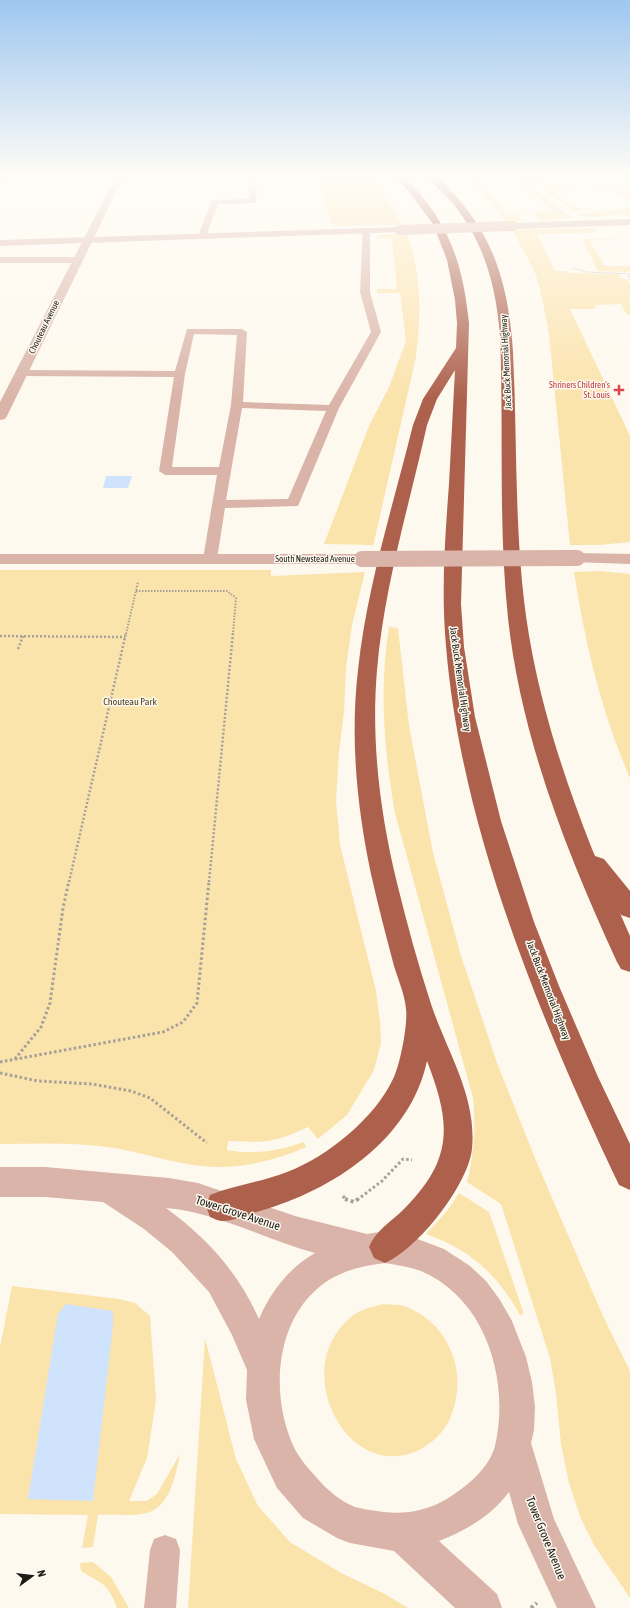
<svg xmlns="http://www.w3.org/2000/svg" width="630" height="1608" viewBox="0 0 630 1608" font-family="'Asap Condensed',sans-serif">
<style>
.green{fill:#fbe3ac}
.water{fill:#d0e3fd}
.lines{fill:none;stroke-linecap:round;stroke-linejoin:round}
.path-far4{stroke:#a5a199;stroke-width:1;stroke-dasharray:1 1;stroke-linecap:butt}
.path-far3{stroke:#a5a199;stroke-width:2;stroke-dasharray:1.5 1.5;stroke-linecap:butt}
.path-far2{stroke:#a5a199;stroke-width:2.5;stroke-dasharray:2 2;stroke-linecap:butt}
.path-far1{stroke:#a5a199;stroke-width:3;stroke-dasharray:2.5 2.5;stroke-linecap:butt}
.path{stroke:#a5a199;stroke-width:4;stroke-dasharray:3 3;stroke-linecap:butt}
.service{fill:#dab4a9;fill-rule:evenodd}
.minor{fill:#dab4a9;fill-rule:evenodd}
.tertiary{fill:#dab4a9;fill-rule:evenodd}
.motorway{fill:#ad614d;fill-rule:evenodd}
.minor-bridge{stroke:#dab4a9;stroke-width:16}
.tertiary-bridge{stroke:#dab4a9;stroke-width:10}
.health-dot{fill:#e0444e;stroke:#fef9ee;stroke-width:1.5}
.labels{text-anchor:middle;stroke-width:3;stroke-linejoin:round;paint-order:stroke}
.far-street-label{font-size:9px;fill:#1d1b17;stroke:#fef9ee}
.far-health-label{font-size:9px;fill:#be3a42;stroke:#fef9ee;text-anchor:end}
.street-label{font-size:10px;fill:#1d1b17;stroke:#fef9ee}
.park-label{font-size:10px;fill:#4c3e1c;stroke:#fef9ee}
.near-street-label{font-size:12px;fill:#1d1b17;stroke:#fef9ee}
</style>
<rect width="100%" height="100%" fill="#fef9ee"/>
<g class="green">
<polygon points="323,174 367,174 393,208 402,225 333,226 315,177"/>
<polygon points="461,174 476,174 507,215 516,214 523,221 506,221 484,195"/>
<polygon points="512,174 556,174 565,180 555,177 545,178 547,180 545,180 551,185 535,184 538,187 532,187 572,218 540,220 533,212 554,211"/>
<path d="M 606,185 L 610,188 L 620,187 L 630,194 L 630,199 C 622,199 617,192 609,189 C 604,188 598,189 593,186 Z"/>
<polygon points="548,186 553,186 558,189 590,187 552,192 574,208 585,208 587,209 574,210 578,214 630,208 630,215 582,217 543,189 551,188"/>
<polygon points="594,228 596,231 592,233 537,234 555,271 566,271 569,273 617,274 620,275 619,278 627,279 630,284 630,315 627,315 621,304 595,305 596,308 594,309 570,309 630,436 630,542 600,545 570,545 549,334 540,288 534,270 512,230"/>
<path d="M 407,234 C 422,276 421,312 416,357 L 374,542 L 373,545 L 324,544 L 369,426 L 389,387 L 406,341 L 400,293 L 377,293 L 377,289 L 397,289 L 392,239 L 374,238 L 381,235 Z"/>
<polygon points="582,239 630,239 589,240 605,266 630,266 630,271 626,272 598,271"/>
<path d="M 0,570 L 271,570 L 271,576 L 365,572 L 352,625 L 346,667 L 344,712 L 339,752 L 336,800 L 340,845 L 376,991 L 380,1021 L 381,1043 L 374,1070 L 347,1115 L 318,1139 L 308,1127 C 274,1143 265,1143 228,1141 L 227,1150 C 254,1155 279,1151 304,1142 L 306,1147 C 274,1161 238,1170 202,1166 C 170,1163 139,1151 107,1147 C 71,1142 36,1144 0,1144 Z"/>
<path d="M 599,571 L 630,574 L 630,778 C 601,712 585,643 574,572 Z"/>
<path d="M 389,627 L 398,628 L 409,726 L 433,853 L 461,956 L 497,1063 L 537,1163 L 603,1316 L 630,1371 L 630,1598 L 594,1545 L 581,1519 L 569,1483 L 561,1444 L 556,1393 L 550,1358 L 501,1204 L 467,1182 C 474,1152 476,1129 473,1098 L 395,813 C 384,751 379,690 389,627 Z"/>
<path d="M 459,1193 L 489,1212 L 524,1314 L 520,1315 C 497,1274 471,1250 426,1234 L 447,1211 Z"/>
<path d="M 12,1286 L 119,1299 L 135,1303 L 150,1316 L 156,1400 L 147,1458 L 129,1501 L 147,1501 L 157,1494 L 180,1454 C 175,1477 170,1510 142,1514 C 128,1516 112,1514 98,1515 L 93,1547 L 82,1548 L 88,1515 L 0,1514 L 0,1347 Z"/>
<path d="M 383,1304 C 390,1305 398,1304 404,1306 C 449,1322 469,1373 451,1416 C 445,1431 434,1442 419,1450 C 352,1482 298,1384 338,1331 C 344,1323 352,1314 363,1310 C 369,1307 377,1306 383,1304 Z"/>
<polygon points="205,1338 236,1459 258,1506 290,1542 341,1573 385,1594 408,1608 188,1608"/>
<path d="M 93,1562 L 111,1577 L 129,1608 L 117,1608 C 114,1600 109,1587 101,1583 C 94,1578 88,1576 81,1571 L 80,1563 Z"/>
</g>
<g class="water">
<polygon points="106,476 132,476 128,488 103,488"/>
<polygon points="66,1304 113,1311 113,1325 93,1501 28,1499 58,1314"/>
</g>
<g class="lines">
<g class="path-far4">
<polyline points="591,186 598,191"/>
<polyline points="573,268 586,272 630,274"/>
<polyline points="630,275 628,276 630,280"/>
</g>
<g class="path-far3">
<polyline points="136,591 227,591 236,598 233,634"/>
<polyline points="126,634 138,582"/>
</g>
<g class="path-far2">
<polyline points="0,636 125,637"/>
<polyline points="18,649 23,636"/>
<polyline points="69,882 126,633"/>
<polyline points="209,882 233,633"/>
</g>
<g class="path-far1">
<polyline points="15,1059 41,1027 50,1003 63,908 69,881"/>
<polyline points="0,1062 163,1032 183,1022 197,1003 209,881"/>
<polyline points="0,1073 38,1081 92,1084 131,1091 150,1098 207,1143"/>
<polyline points="343,1196 346,1200"/>
<polyline points="357,1200 382,1181 403,1159 412,1160"/>
</g>
<g class="path">
<polyline points="345,1199 354,1202 358,1199"/>
<polyline points="531,1608 537,1603"/>
</g>
<g class="service">
<polygon points="3,174 10,174 3,184 0,184 0,177"/>
<polygon points="249,174 257,174 256,203 218,204 206,236 199,238 198,236 212,200 249,199"/>
<path d="M 363,229 L 370,231 L 370,292 L 381,332 L 339,408 L 298,506 L 225,508 L 217,559 L 215,562 L 205,562 L 203,559 L 217,475 L 165,475 L 159,471 L 174,377 L 22,376 L 17,373 L 22,370 L 175,371 L 187,329 L 242,329 L 247,332 L 243,402 L 329,405 L 371,332 L 360,292 ZM 194,334 L 237,335 L 231,405 L 219,467 L 172,467 L 185,374 ZM 242,408 L 326,411 L 288,499 L 226,500 Z"/>
<polygon points="0,257 78,257 82,260 78,263 0,263"/>
<polygon points="165,1535 176,1539 180,1550 176,1608 144,1608 150,1550 154,1539"/>
</g>
<g class="minor">
<polygon points="117,174 125,174 7,416 5,419 0,420 0,402"/>
<polygon points="577,553 630,554 630,564 571,562 569,558 571,554"/>
<polygon points="0,554 362,554 368,555 370,559 368,563 362,564 0,564"/>
</g>
<g class="tertiary">
<polygon points="613,174 623,174 630,178 630,185"/>
<polygon points="630,219 630,225 513,229 508,226 513,223"/>
<polygon points="400,227 405,230 403,232 0,246 0,240"/>
<path d="M 0,1167 L 45,1167 L 169,1178 L 198,1183 L 295,1216 L 367,1234 L 385,1231 L 415,1238 L 444,1249 L 470,1266 L 486,1281 L 500,1300 L 512,1321 L 526,1357 L 532,1382 L 535,1407 L 534,1430 L 531,1443 L 554,1519 L 596,1608 L 557,1608 L 518,1524 L 509,1492 C 491,1516 467,1530 439,1541 L 497,1594 L 502,1608 L 455,1608 L 394,1551 L 350,1543 L 337,1538 L 303,1518 L 277,1488 L 254,1439 L 246,1400 L 247,1370 L 232,1335 L 209,1292 L 172,1252 L 144,1229 L 103,1202 L 45,1197 L 0,1197 ZM 166,1208 C 217,1212 265,1240 315,1253 C 289,1268 271,1291 259,1319 C 238,1272 207,1238 166,1208 ZM 385,1263 C 397,1265 410,1267 421,1271 C 487,1299 510,1382 495,1446 C 489,1469 465,1488 445,1500 C 424,1512 401,1515 377,1511 C 370,1510 362,1509 355,1507 C 340,1501 327,1490 317,1478 C 305,1465 294,1452 289,1435 C 272,1388 277,1324 317,1289 C 336,1272 360,1266 385,1263 Z"/>
</g>
<g class="motorway">
<path d="M 393,174 L 402,174 C 448,221 462,258 469,323 L 461,604 L 464,647 L 475,717 L 501,821 L 534,922 L 559,986 L 598,1077 L 630,1144 L 630,1190 L 619,1185 C 541,1021 461,829 446,646 C 441,592 445,538 449,484 C 451,446 453,408 455,370 L 437,399 L 427,425 C 409,506 384,587 377,670 C 371,742 380,813 397,883 C 407,924 418,964 431,1004 C 447,1052 477,1096 472,1149 C 468,1185 418,1249 385,1263 L 374,1258 L 369,1247 C 376,1230 391,1222 404,1209 C 454,1159 451,1123 427,1061 C 410,1140 333,1190 260,1211 C 249,1214 233,1221 222,1221 C 218,1221 213,1218 210,1217 L 206,1206 L 210,1195 C 235,1185 262,1182 287,1172 C 327,1157 375,1118 393,1079 C 400,1066 408,1024 406,1009 C 405,995 398,979 394,966 C 386,936 378,905 371,874 C 357,807 350,739 358,670 C 367,586 393,506 413,425 L 423,399 L 456,348 L 457,323 L 455,300 L 447,260 L 433,224 L 410,193 Z"/>
<path d="M 425,174 L 434,174 C 491,225 508,278 513,352 C 518,451 513,555 532,652 C 545,720 567,785 592,849 L 595,856 L 604,859 L 630,891 L 630,918 L 621,915 L 619,911 L 630,936 L 630,972 L 621,969 L 617,962 C 567,853 521,738 508,618 C 498,524 504,430 500,336 C 496,287 485,244 454,205 C 445,194 433,185 425,174 Z"/>
</g>
<polyline class="minor-bridge" points="362,559 577,558"/>
<polyline class="tertiary-bridge" points="400,230 513,226"/>
</g>
<linearGradient id="sky" x2="0" y2="1"><stop stop-color="#9ec7f0"/><stop offset="0.44" stop-color="#fffcf7"/><stop offset="1" stop-color="#fffcf7" stop-opacity="0"/></linearGradient>
<rect width="630" height="399" fill="url(#sky)"/>
<path class="health-dot" d="M617 384h4v4h4v4h-4v4h-4v-4h-4v-4h4z"/>
<g class="labels">
<g class="far-street-label">
<text transform="translate(44 327) rotate(-64)" y="3">Chouteau Avenue</text>
<text transform="translate(506 362) rotate(-93)" y="3">Jack Buck Memorial Highway</text>
<text x="315" y="562">South Newstead Avenue</text>
</g>
<g class="far-health-label">
<text x="610" y="388">Shriners Children's<tspan x="610" dy="10">St. Louis</tspan></text>
</g>
<g class="street-label">
<text transform="translate(461 679) rotate(82)" y="4">Jack Buck Memorial Highway</text>
<text transform="translate(549 990) rotate(69)" y="4">Jack Buck Memorial Highway</text>
</g>
<g class="park-label">
<text x="130" y="705">Chouteau Park</text>
</g>
<g class="near-street-label">
<text transform="translate(238 1213) rotate(18)" y="4">Tower Grove Avenue</text>
<text transform="translate(546 1538) rotate(68)" y="4">Tower Grove Avenue</text>
</g>
</g>
<g transform="translate(32 1576) rotate(75)" stroke="#fef9ee" stroke-width="3" paint-order="stroke">
<path d="M0-3L7 15L0 10L-7 15Z" fill="#1d1b17"/>
<text y="-6" font-size="11" font-weight="bold" text-anchor="middle" fill="#1d1b17">N</text>
</g>
</svg>
